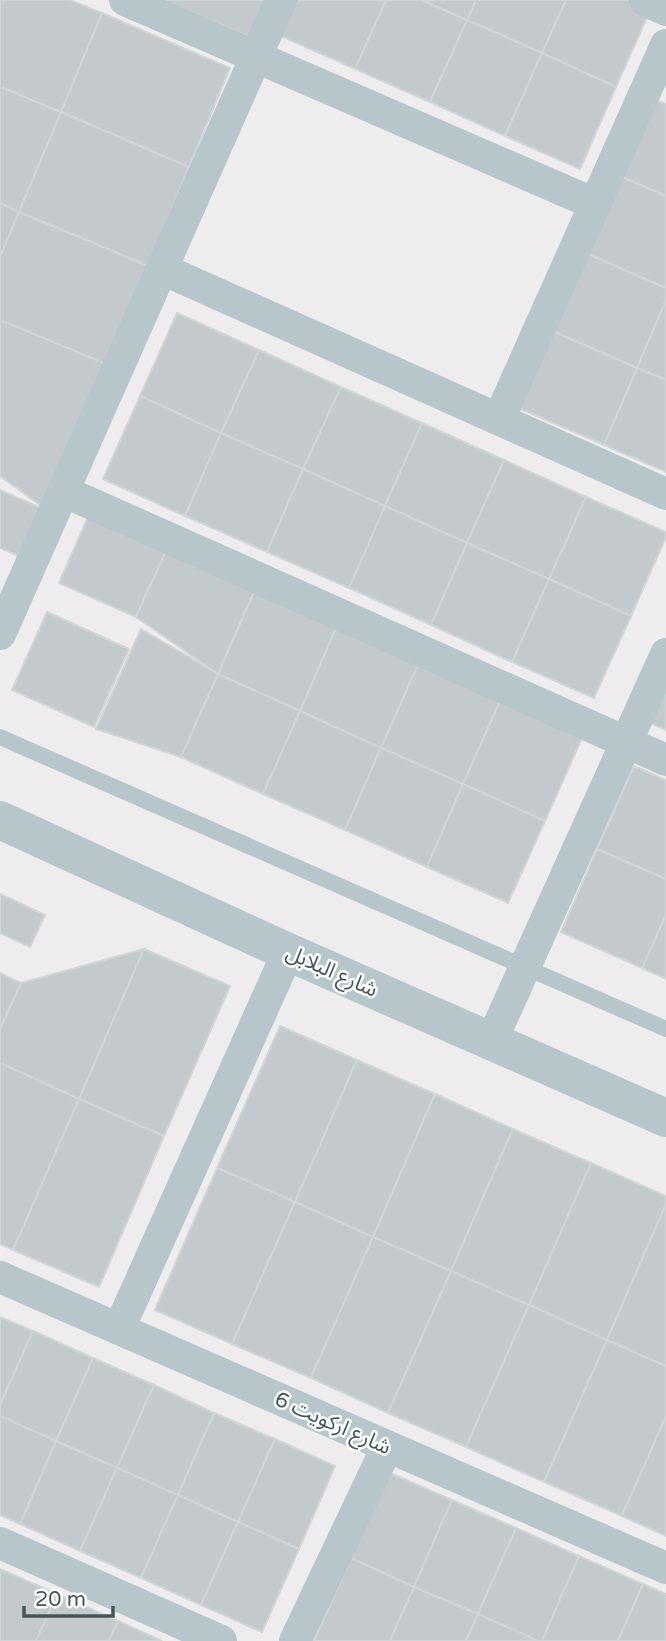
<svg xmlns="http://www.w3.org/2000/svg" width="666" height="1641" viewBox="0 0 666 1641" font-family="'Varela Round','Noto Sans Arabic',sans-serif">
<style>
.building{fill:#c3c9cc;stroke:#d0d5d8;stroke-width:2}
.lines{fill:none;stroke-linecap:round;stroke-linejoin:round}
.service{stroke:#b7c6ca;stroke-width:16}
.minor{stroke:#b7c6ca;stroke-width:32}
.tertiary{stroke:#b7c6ca;stroke-width:38}
.labels{text-anchor:middle;stroke-width:5;stroke-linejoin:round;paint-order:stroke}
.street-label{font-size:21px;fill:#45565a;stroke:#fff}
</style>
<rect width="100%" height="100%" fill="#efeced"/>
<g class="building">
<polygon points="0,0 70,0 102,13 61,112 0,87"/>
<polygon points="162,0 267,0 252,38"/>
<polygon points="297,0 386,0 355,69 281,36"/>
<polygon points="386,0 422,0 467,20 430,102 355,69"/>
<polygon points="422,0 476,0 467,20"/>
<polygon points="476,0 566,0 542,53 467,20"/>
<polygon points="566,0 643,0 653,4 616,87 542,53"/>
<polygon points="102,13 230,68 189,167 61,112"/>
<polygon points="467,20 542,53 505,136 430,102"/>
<polygon points="542,53 616,87 580,169 505,136"/>
<polygon points="0,87 61,112 19,212 0,203"/>
<polygon points="650,97 666,104 666,196 617,175"/>
<polygon points="61,112 189,167 148,266 19,212"/>
<polygon points="617,175 666,196 666,288 583,252"/>
<polygon points="0,203 19,212 0,257"/>
<polygon points="19,212 148,266 106,364 0,320 0,257"/>
<polygon points="583,252 666,288 666,300 637,368 550,330"/>
<polygon points="666,300 666,380 637,368"/>
<polygon points="177,313 259,350 221,433 140,396"/>
<polygon points="0,320 106,364 48,511 0,476"/>
<polygon points="550,330 637,368 604,445 516,407"/>
<polygon points="259,350 341,387 303,469 221,433"/>
<polygon points="637,368 666,380 666,472 604,445"/>
<polygon points="341,387 422,423 385,506 303,469"/>
<polygon points="140,396 221,433 185,516 103,479"/>
<polygon points="422,423 504,460 467,543 385,506"/>
<polygon points="221,433 303,469 267,552 185,516"/>
<polygon points="504,460 586,497 549,579 467,543"/>
<polygon points="303,469 385,506 349,588 267,552"/>
<polygon points="0,490 48,511 28,560 0,548"/>
<polygon points="586,497 666,532 666,537 631,616 549,579"/>
<polygon points="385,506 467,543 431,625 349,588"/>
<polygon points="88,517 166,551 136,617 59,583"/>
<polygon points="467,543 549,579 512,662 431,625"/>
<polygon points="166,551 254,592 218,674 136,617"/>
<polygon points="549,579 631,616 594,698 512,662"/>
<polygon points="254,592 336,628 300,711 218,674"/>
<polygon points="47,612 129,649 94,727 12,690"/>
<polygon points="336,628 418,665 381,748 300,711"/>
<polygon points="141,629 218,674 181,757 96,729"/>
<polygon points="418,665 500,701 463,784 381,748"/>
<polygon points="218,674 300,711 263,794 181,757"/>
<polygon points="666,684 666,730 650,723"/>
<polygon points="500,701 582,738 545,821 463,784"/>
<polygon points="300,711 381,748 345,830 263,794"/>
<polygon points="381,748 463,784 427,867 345,830"/>
<polygon points="634,766 666,780 666,879 597,849"/>
<polygon points="463,784 545,821 508,903 427,867"/>
<polygon points="597,849 666,879 666,915 642,968 561,932"/>
<polygon points="0,894 45,915 30,947 0,933"/>
<polygon points="666,915 666,979 642,968"/>
<polygon points="144,949 79,1099 0,1063 0,1029 21,983"/>
<polygon points="144,949 230,986 164,1136 79,1099"/>
<polygon points="0,973 21,983 0,1029"/>
<polygon points="280,1026 357,1060 295,1202 217,1168"/>
<polygon points="357,1060 435,1094 373,1237 295,1202"/>
<polygon points="0,1063 79,1099 13,1250 0,1244"/>
<polygon points="435,1094 513,1129 451,1271 373,1237"/>
<polygon points="79,1099 164,1136 99,1287 13,1250"/>
<polygon points="513,1129 591,1163 529,1305 451,1271"/>
<polygon points="591,1163 666,1196 666,1204 607,1340 529,1305"/>
<polygon points="217,1168 295,1202 232,1344 155,1310"/>
<polygon points="295,1202 373,1237 311,1378 232,1344"/>
<polygon points="666,1204 666,1366 607,1340"/>
<polygon points="373,1237 451,1271 388,1413 311,1378"/>
<polygon points="451,1271 529,1305 466,1447 388,1413"/>
<polygon points="529,1305 607,1340 544,1482 466,1447"/>
<polygon points="0,1317 33,1331 0,1405"/>
<polygon points="33,1331 93,1358 56,1441 0,1416 0,1405"/>
<polygon points="607,1340 666,1366 666,1416 622,1516 544,1482"/>
<polygon points="93,1358 154,1385 117,1468 56,1441"/>
<polygon points="154,1385 214,1413 178,1495 117,1468"/>
<polygon points="214,1413 275,1439 238,1522 178,1495"/>
<polygon points="0,1416 56,1441 20,1524 0,1515"/>
<polygon points="666,1416 666,1536 622,1516"/>
<polygon points="275,1439 335,1466 299,1549 238,1522"/>
<polygon points="56,1441 117,1468 80,1551 20,1524"/>
<polygon points="117,1468 178,1495 141,1578 80,1551"/>
<polygon points="388,1472 452,1500 414,1587 351,1558"/>
<polygon points="178,1495 238,1522 201,1605 141,1578"/>
<polygon points="452,1500 516,1528 478,1614 414,1587"/>
<polygon points="238,1522 299,1549 262,1632 201,1605"/>
<polygon points="516,1528 579,1556 542,1641 538,1641 478,1614"/>
<polygon points="579,1556 643,1584 618,1641 542,1641"/>
<polygon points="351,1558 414,1587 390,1641 314,1641"/>
<polygon points="0,1569 57,1594 36,1641 0,1641"/>
<polygon points="643,1584 666,1594 666,1641 618,1641"/>
<polygon points="414,1587 478,1614 466,1641 390,1641"/>
<polygon points="57,1594 118,1621 109,1641 36,1641"/>
<polygon points="478,1614 538,1641 466,1641"/>
<polygon points="118,1621 162,1641 109,1641"/>
</g>
<g class="lines">
<polyline class="service" points="0,737 666,1029"/>
<g class="minor">
<polyline points="125,0 595,204"/>
<polyline points="645,0 666,10"/>
<polyline points="162,269 666,494"/>
<polyline points="499,419 666,45"/>
<polyline points="63,491 666,760"/>
<polyline points="0,634 281,0"/>
<polyline points="492,1040 666,654"/>
<polyline points="0,1277 666,1568"/>
<polyline points="119,1329 288,952"/>
<polyline points="0,1543 221,1641"/>
<polyline points="295,1641 387,1447"/>
</g>
<polyline class="tertiary" points="0,820 288,952 666,1118"/>
</g>
<g class="labels">
<g class="street-label">
<text transform="translate(332 971) rotate(24)" y="7">شارع البلابل</text>
<text transform="translate(333 1423) rotate(24)" y="7">شارع اركويت 6</text>
</g>
</g>
<path d="M24 1606v10h89v-10" fill="none" stroke="#45565a" stroke-width="3.5"/>
<text x="35" y="1606" font-size="21" fill="#45565a" stroke="#ffffff" stroke-width="5" paint-order="stroke">20 m</text>
</svg>
